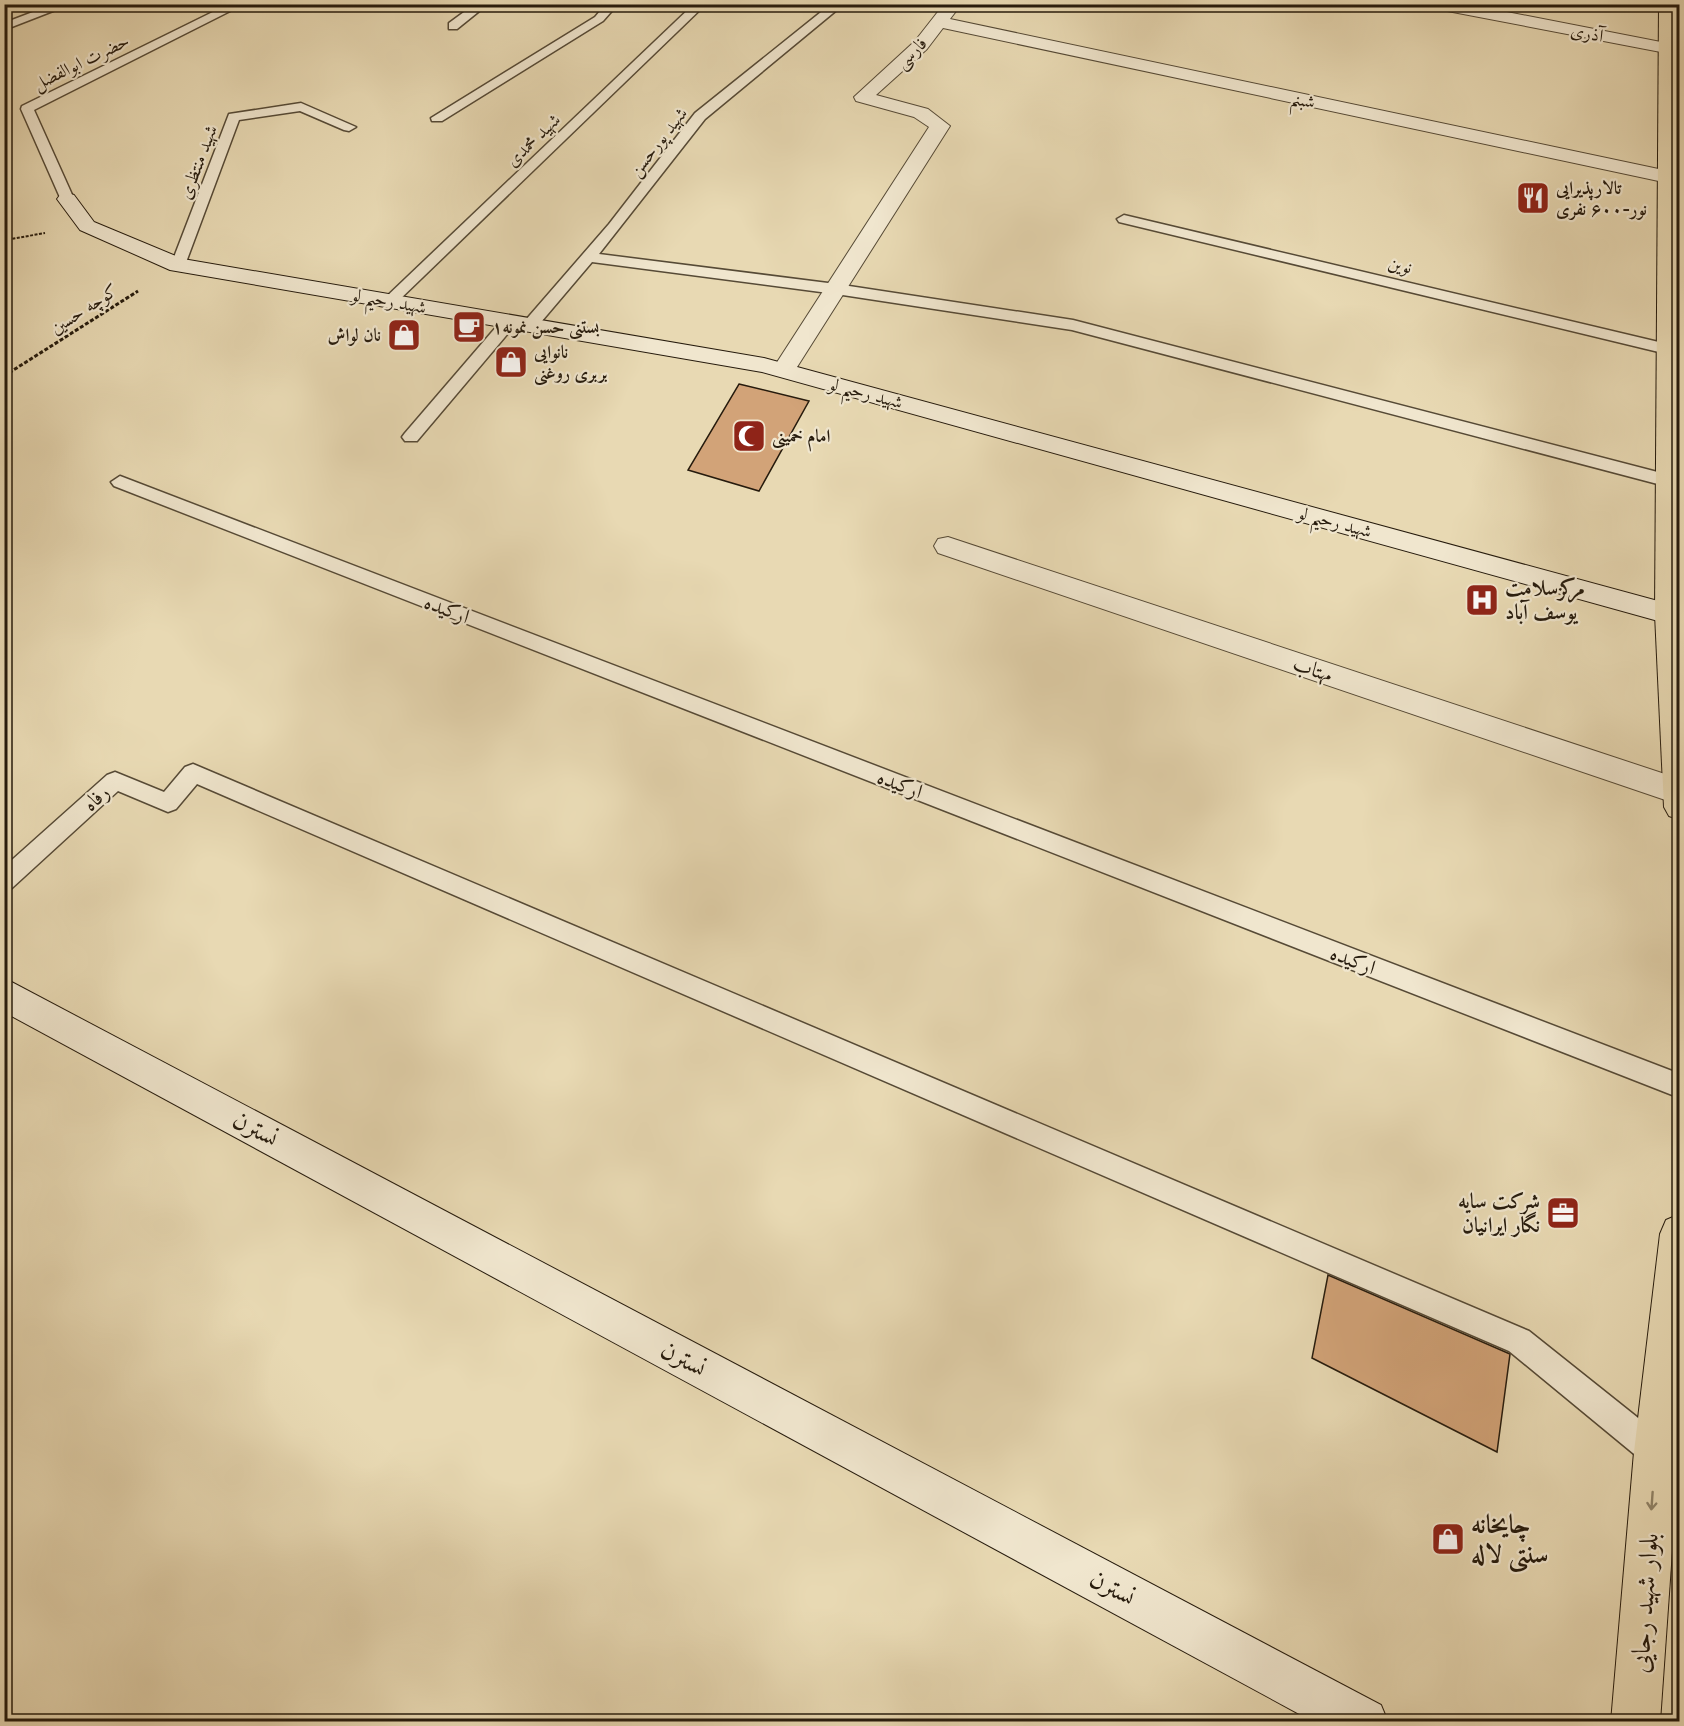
<svg xmlns="http://www.w3.org/2000/svg" width="1684" height="1726" viewBox="0 0 1684 1726" font-family="'Libre Caslon Text',Amiri,serif">
<style>
.building{fill:#d2a378;stroke:#261b0d;stroke-width:1.5}
.lines{fill:none;stroke-linecap:round;stroke-linejoin:round}
.lane-casing{stroke:#564a36;stroke-width:3}
.street-casing{stroke:#564a36;stroke-width:2}
.secondary-casing{stroke:#261b0d;stroke-width:2}
.highway-casing{stroke:#261b0d;stroke-width:2}
.path-far1{stroke:#261b0d;stroke-width:2;stroke-dasharray:3 1.5;stroke-linecap:butt}
.path{stroke:#261b0d;stroke-width:3;stroke-dasharray:4 2;stroke-linecap:butt}
.lane{fill:#f0e6ce;fill-rule:evenodd}
.street{fill:#f0e6ce;fill-rule:evenodd}
.secondary{fill:#f0e6ce;fill-rule:evenodd}
.highway{fill:#e8d9b3;fill-rule:evenodd}
.oneway{stroke:#918468}
.labels{text-anchor:middle;stroke-width:4.5;stroke-linejoin:round;paint-order:stroke}
.far-street-label{font-size:18px;fill:#261b0d;stroke:#f0e6ce}
.far-poi-label{font-size:18px;font-weight:bold;fill:#261b0d;stroke:#f0e6ce;text-anchor:start}
.poi-label{font-size:21px;font-weight:bold;fill:#261b0d;stroke:#f0e6ce;text-anchor:start}
.street-label{font-size:21px;fill:#261b0d;stroke:#f0e6ce}
.near-street-label{font-size:26px;fill:#261b0d;stroke:#f0e6ce}
.near-poi-label{font-size:26px;font-weight:bold;fill:#261b0d;stroke:#f0e6ce;text-anchor:start}
</style>
<rect width="100%" height="100%" fill="#e8d9b3"/>
<filter id="stains"><feTurbulence type="fractalNoise" baseFrequency=".00333" numOctaves="4"/><feColorMatrix values="0 0 0 0 .2 0 0 0 0 .09 0 0 0 0 .02 0 0 0 .5 -.17"/></filter>
<radialGradient id="worn" r=".72"><stop offset=".6" stop-color="#630" stop-opacity="0"/><stop offset="1" stop-color="#630" stop-opacity=".3"/></radialGradient>
<g class="building">
<polygon points="739,384 809,401 759,491 688,470"/>
<polygon points="1328,1275 1510,1354 1497,1452 1312,1358"/>
</g>
<g class="lines">
<defs>
<g id="lane">
<polygon points="54,4 71,4 4,30 4,23"/>
<polygon points="229,4 244,4 34,110 74,199 72,202 62,202 21,109 22,106"/>
<polygon points="475,4 488,4 457,29 449,29 449,23"/>
<polygon points="606,4 618,4 603,21 442,121 432,121 431,118 595,17"/>
<polygon points="694,4 706,4 395,304 385,304 382,301 385,298"/>
<polygon points="831,4 844,4 705,119 599,254 836,284 1073,320 1669,475 1678,481 1669,487 1072,330 836,294 592,262 536,328 524,328 522,325 524,322 609,224 695,113"/>
<polygon points="301,103 356,127 349,131 344,130 300,111 239,120 185,265 183,268 173,268 171,265 229,114"/>
<polygon points="1124,215 1667,344 1675,349 1667,354 1119,222 1117,219"/>
<polygon points="509,317 515,319 517,322 515,325 417,441 405,441 402,437 405,433 503,319"/>
<polygon points="120,476 1680,1074 1680,1098 114,486 111,482"/>
<polygon points="193,764 1529,1331 1667,1441 1671,1452 1667,1463 1656,1467 1645,1463 1509,1351 197,784 176,809 168,812 118,791 12,888 4,891 4,867 107,775 115,772 164,792 185,767"/>
</g>
<g id="street">
<polygon points="944,4 960,6 950,19 1668,171 1675,173 1678,177 1675,181 1668,183 943,28 927,49 876,95 928,109 950,126 792,375 784,377 776,375 772,370 929,127 914,117 856,101 854,97 915,41"/>
<polygon points="1429,4 1466,4 1666,43 1675,48 1666,53 1437,9"/>
<polygon points="948,537 1680,779 1680,805 938,553 934,546 938,539"/>
</g>
<g id="secondary">
<polygon points="67,193 74,195 94,222 183,259 764,358 1669,604 1679,607 1680,620 1669,624 762,372 170,270 80,230 57,199 60,195"/>
<polygon points="4,978 1381,1705 1388,1722 1314,1722 4,1012"/>
</g>
<g id="highway">
<polygon points="1659,4 1675,4 1680,324 1680,820 1669,816 1664,807 1655,614"/>
<polygon points="1680,1214 1680,1437 1660,1722 1611,1722 1634,1452 1660,1234 1666,1220"/>
</g>
</defs>
<use href="#lane" class="lane-casing"/>
<use href="#street" class="street-casing"/>
<use href="#secondary" class="secondary-casing"/>
<use href="#highway" class="highway-casing"/>
<polyline class="path-far1" points="4,236 11,239 45,233"/>
<polyline class="path" points="4,376 138,291"/>
<use href="#lane" class="lane"/>
<use href="#street" class="street"/>
<use href="#secondary" class="secondary"/>
<use href="#highway" class="highway"/>
</g>
<defs><path id="oneway-shaft" d="M-6 0H5M1.5-3L5.5 0L1.5 3" fill="none" stroke-width="1.6" stroke-linecap="round" stroke-linejoin="round" transform="scale(1.5)"/></defs>
<use class="oneway" href="#oneway-shaft" transform="translate(1652 1501) rotate(94)"/>
<defs>
<symbol id="restaurant-square" viewBox="-11 -11 22 22"><rect x="-9" y="-9" width="18" height="18" rx="4" fill="#8f2418" stroke="#f0e6ce"/><path d="M-5-6h1v4h1v-4h1v4h1v-4h1v5L-1.5 .5V6h-2V.5L-5-1ZM5-6V6H3V1.5H1.5Q1.5-4 5-6Z" fill="#fff"/></symbol>
<symbol id="cafe-square" viewBox="-11 -11 22 22"><rect x="-9" y="-9" width="18" height="18" rx="4" fill="#8f2418" stroke="#f0e6ce"/><path d="M-5.5-4.5H6V0H3Q3 3.5 0 3.5H-2.5Q-5.5 3.5-5.5 0ZM3-3.2v2h1.7v-2ZM-6 4.5H4V6H-6Z" fill="#fff"/></symbol>
<symbol id="shop-square" viewBox="-11 -11 22 22"><rect x="-9" y="-9" width="18" height="18" rx="4" fill="#8f2418" stroke="#f0e6ce"/><path d="M-5-2.5h2.3a2.7 3.5 0 0 1 5.4 0H5L5.5 6h-11ZM-1.5-2.5h3a1.5 2.3 0 0 0-3 0Z" fill="#fff"/></symbol>
<symbol id="mosque-square" viewBox="-11 -11 22 22"><rect x="-9" y="-9" width="18" height="18" rx="4" fill="#8f2418" stroke="#f0e6ce"/><path d="M3.5-4.9A6 6 0 1 0 3.5 4.9A5 5 0 1 1 3.5-4.9Z" fill="#fff"/></symbol>
<symbol id="hospital-square" viewBox="-11 -11 22 22"><rect x="-9" y="-9" width="18" height="18" rx="4" fill="#8f2418" stroke="#f0e6ce"/><path d="M-5-5h3v3.5h4V-5h3V5h-3V1.5h-4V5h-3Z" fill="#fff"/></symbol>
<symbol id="office-square" viewBox="-11 -11 22 22"><rect x="-9" y="-9" width="18" height="18" rx="4" fill="#8f2418" stroke="#f0e6ce"/><path d="M-6-3h4V-5.5h4V-3h4V5H-6ZM-1-4.5V-3h2v-1.5ZM-6 0V1H6V0Z" fill="#fff"/></symbol>
</defs>
<g fill-rule="evenodd">
<use href="#restaurant-square" x="1514" y="179" width="38" height="38"/>
<use href="#cafe-square" x="450" y="308" width="38" height="38"/>
<use href="#shop-square" x="385" y="316" width="38" height="38"/>
<use href="#shop-square" x="492" y="343" width="38" height="38"/>
<use href="#mosque-square" x="730" y="417" width="38" height="38"/>
<use href="#hospital-square" x="1463" y="581" width="38" height="38"/>
<use href="#office-square" x="1544" y="1194" width="38" height="38"/>
<use href="#shop-square" x="1429" y="1520" width="38" height="38"/>
</g>
<g class="labels">
<g class="far-street-label">
<text transform="translate(1587 33) rotate(11)" y="6">آذری</text>
<text transform="translate(911 53) rotate(-45)" y="6">فارسی</text>
<text transform="translate(81 62) rotate(-26)" y="6">حضرت ابوالفضل</text>
<text transform="translate(1303 100) rotate(12)" y="6">شبنم</text>
<text transform="translate(533 140) rotate(-44)" y="6">شهید محمدی</text>
<text transform="translate(658 142) rotate(-52)" y="6">شهید پورحسن</text>
<text transform="translate(198 162) rotate(-69)" y="6">شهید منتظری</text>
<text transform="translate(1400 265) rotate(13)" y="6">نوین</text>
<text transform="translate(389 301) rotate(10)" y="6">شهید رحیم لو</text>
<text transform="translate(84 309) rotate(-33)" y="6">کوچه حسین</text>
<text transform="translate(866 393) rotate(15)" y="6">شهید رحیم لو</text>
<text transform="translate(1335 522) rotate(15)" y="6">شهید رحیم لو</text>
</g>
<g class="far-poi-label">
<text x="1556" y="194">تالارپذیرایی<tspan x="1556" dy="21">نور-۶۰۰ نفری</tspan></text>
<text x="492" y="333">بستنی حسن نمونه۱</text>
<text x="381" y="341" text-anchor="end">نان لواش</text>
<text x="534" y="358">نانوایی<tspan x="534" dy="21">بربری روغنی</tspan></text>
<text x="772" y="442">امام خمینی</text>
</g>
<g class="poi-label">
<text x="1505" y="595">مرکزسلامت<tspan x="1505" dy="24">یوسف آباد</tspan></text>
<text x="1540" y="1208" text-anchor="end">شرکت سایه<tspan x="1540" dy="24">نگار ایرانیان</tspan></text>
</g>
<g class="street-label">
<text transform="translate(447 609) rotate(21)" y="7">ارکیده</text>
<text transform="translate(1313 669) rotate(19)" y="7">مهتاب</text>
<text transform="translate(900 784) rotate(21)" y="7">ارکیده</text>
<text transform="translate(96 798) rotate(-42)" y="7">رفاه</text>
<text transform="translate(1353 960) rotate(21)" y="7">ارکیده</text>
</g>
<g class="near-street-label">
<text transform="translate(256 1128) rotate(28)" y="9">نسترن</text>
<text transform="translate(684 1358) rotate(28)" y="9">نسترن</text>
<text transform="translate(1113 1587) rotate(28)" y="9">نسترن</text>
<text transform="translate(1644 1603) rotate(-86)" y="9">بلوار شهید رجایی</text>
</g>
<g class="near-poi-label">
<text x="1471" y="1533">چایخانه<tspan x="1471" dy="30">سنتی لاله</tspan></text>
</g>
</g>
<rect width="1684" height="1726" fill="none" stroke="#e8d9b3" stroke-width="24"/>
<rect x="6" y="6" width="1672" height="1714" fill="none" stroke="#261b0d" stroke-width="3"/>
<rect x="12" y="12" width="1660" height="1702" fill="none" stroke="#261b0d" stroke-width="1.5"/>
<rect width="100%" height="100%" filter="url(#stains)"/>
<rect width="100%" height="100%" fill="url(#worn)"/>
</svg>
